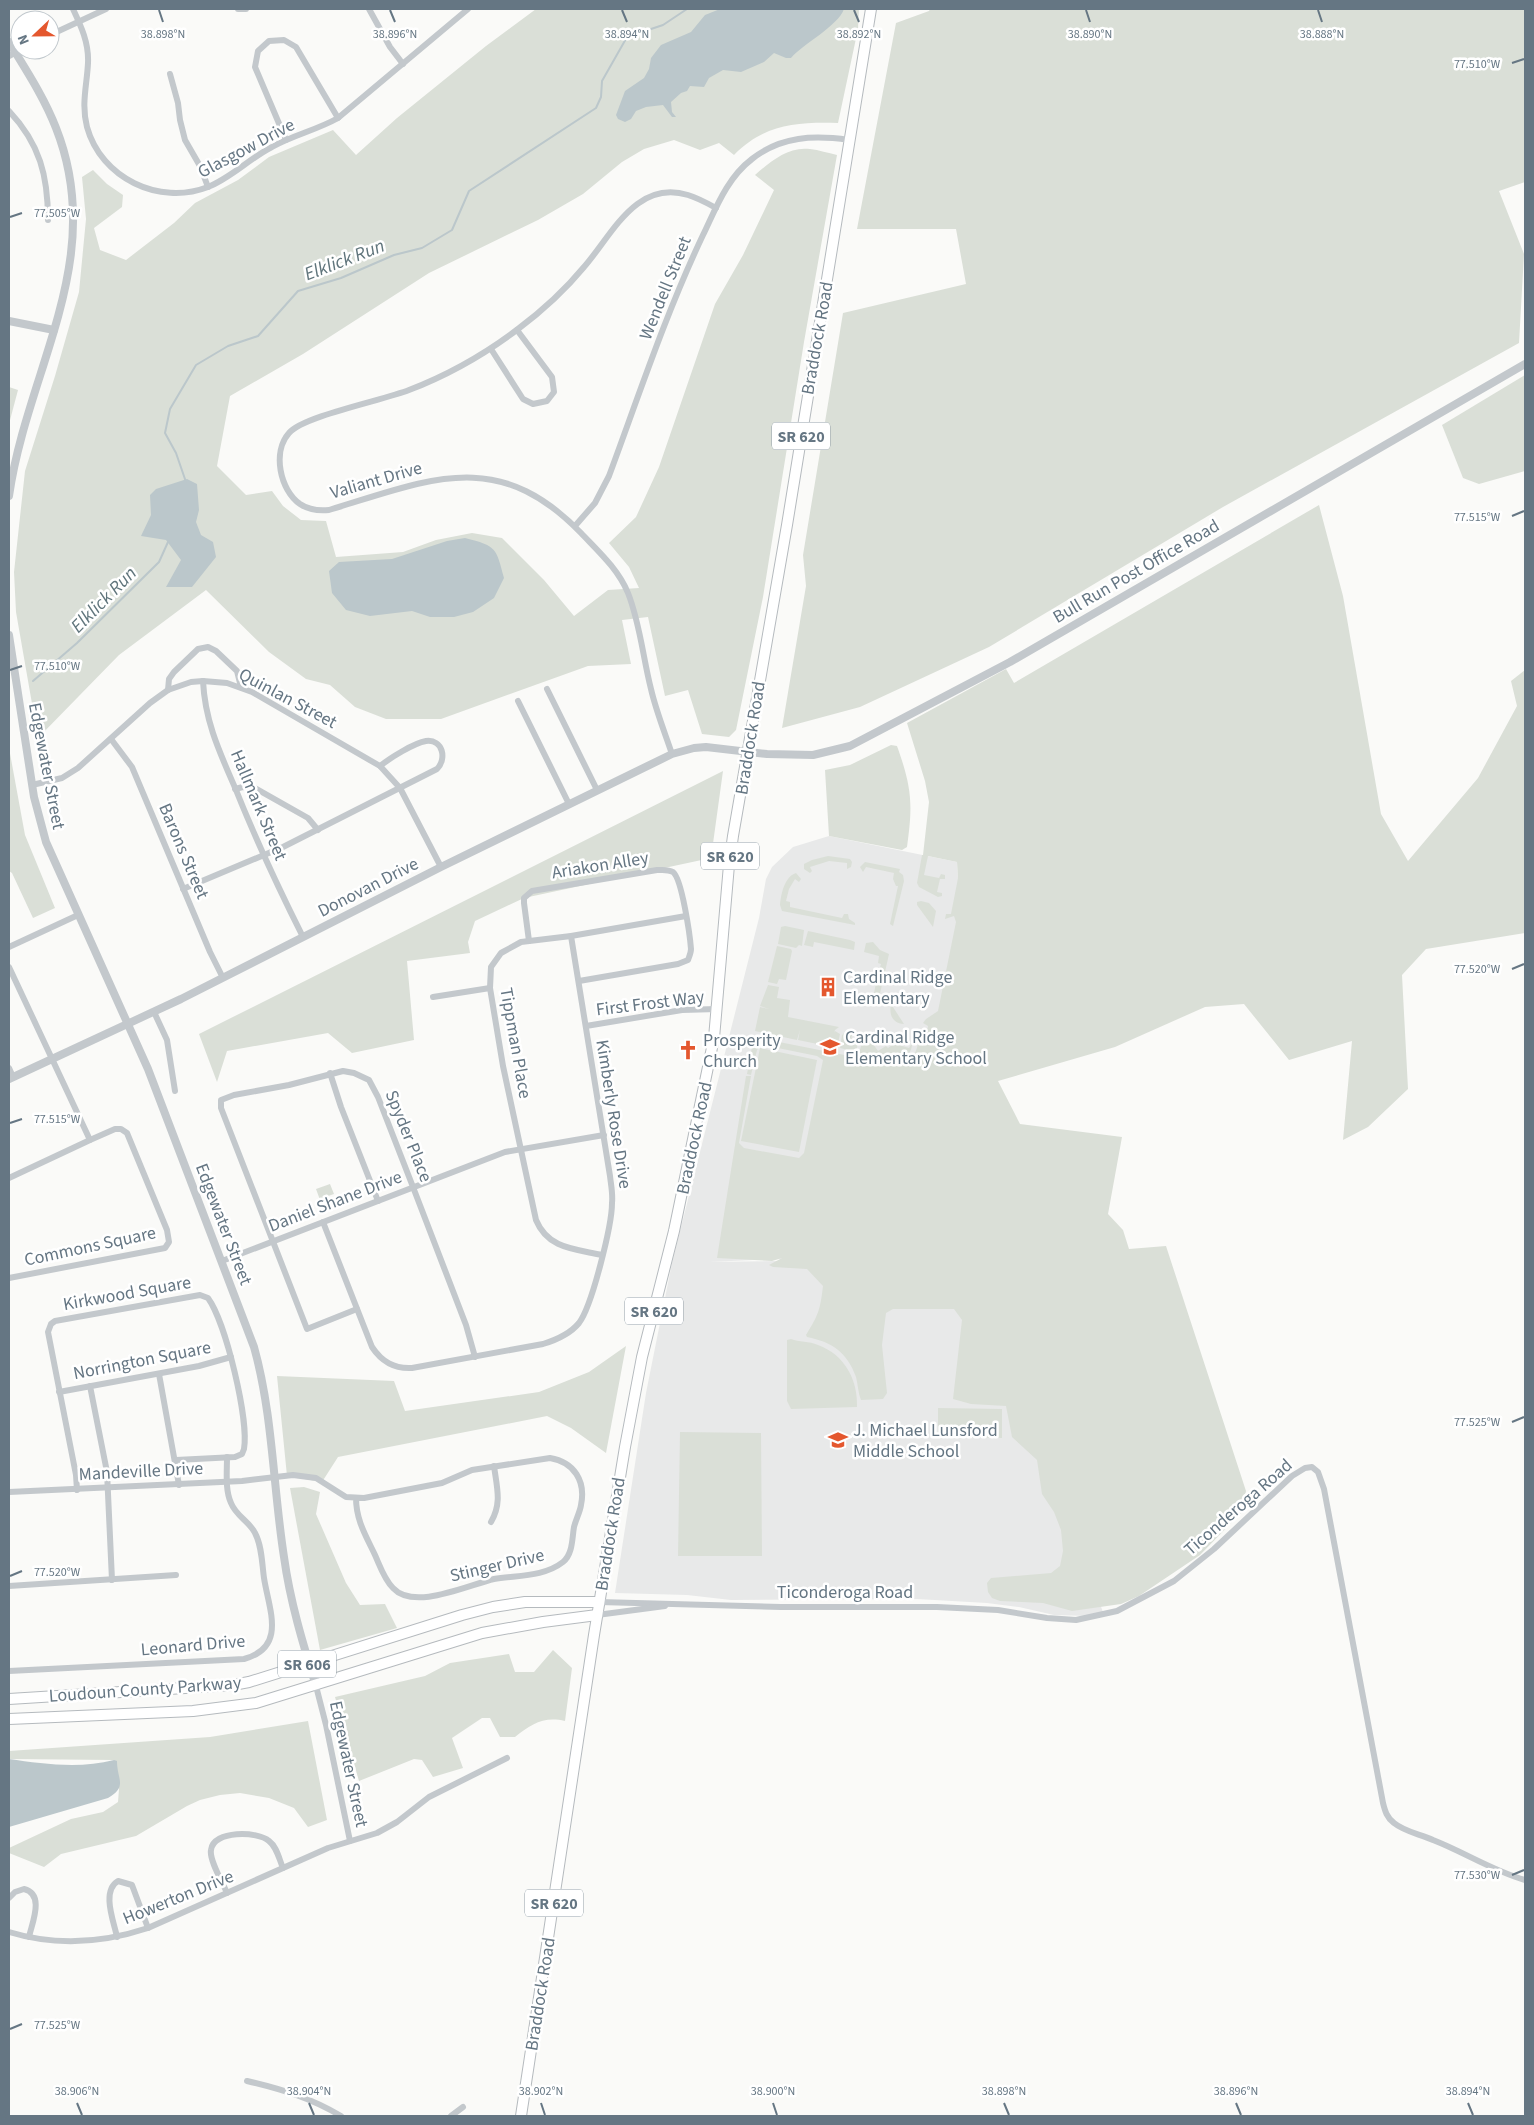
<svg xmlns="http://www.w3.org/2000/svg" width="1534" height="2125" viewBox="0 0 1534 2125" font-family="'Source Sans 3',sans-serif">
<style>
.built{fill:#e8e9e9}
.green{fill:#dadfd7}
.water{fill:#bbc7cb}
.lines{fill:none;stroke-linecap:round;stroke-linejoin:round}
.stream{stroke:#bbc7cb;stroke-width:2}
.primary-casing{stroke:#b5babe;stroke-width:12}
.minor{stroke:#c3c8cc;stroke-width:6}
.tertiary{stroke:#c3c8cc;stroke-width:8}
.primary{stroke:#fff;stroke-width:10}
.ticks{fill:none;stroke:#657683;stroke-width:2}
.labels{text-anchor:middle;stroke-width:5;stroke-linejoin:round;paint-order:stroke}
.shield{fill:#fff;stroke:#939fa8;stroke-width:1}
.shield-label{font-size:16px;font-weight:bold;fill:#657683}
.street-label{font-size:18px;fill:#657683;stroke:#fff}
.poi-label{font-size:18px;fill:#657683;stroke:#fff;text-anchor:start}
.water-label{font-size:19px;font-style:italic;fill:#60757c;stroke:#fff}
.ticks-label{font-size:12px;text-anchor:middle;fill:#657683;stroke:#fff;stroke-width:5;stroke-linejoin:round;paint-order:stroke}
</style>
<rect width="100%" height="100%" fill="#fafaf8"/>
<polygon class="built" points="829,836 957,862 959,894 946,1033 799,1258 709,1262 968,1258 1103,1612 1088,1616 1054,1615 1019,1607 987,1603 917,1599 731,1600 687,1595 615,1593 646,1393 672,1263 759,918 766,879 772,867 793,847"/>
<g class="green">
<path d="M 536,9 L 859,9 L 858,29 L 838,123 C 796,122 765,124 734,155 L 719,143 L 700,150 L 674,140 L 644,149 L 622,162 L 583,194 L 538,220 L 429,273 L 303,354 L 230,396 L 217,466 L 246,495 L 272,491 L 283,506 L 301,520 L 326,521 L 336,557 L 403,552 L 436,540 L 472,533 L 502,538 L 544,580 L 574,616 L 608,590 L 639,588 L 629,567 L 609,543 L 636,517 L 659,467 L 715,304 L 743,255 L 774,190 L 755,175 C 770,162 788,146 810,149 C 819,150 828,153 837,155 L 804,342 L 763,597 L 736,730 L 729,737 L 702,734 L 688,690 L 665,696 L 648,617 L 622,620 L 631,664 L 588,666 L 441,719 L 386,719 L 355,707 L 330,685 L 306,679 L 269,652 L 206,590 L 119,655 L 38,738 L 16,612 L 14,572 L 25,471 L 55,376 L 79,292 L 86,219 L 82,177 L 93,170 L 107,184 L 123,195 L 122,207 L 94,228 L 100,250 L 126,260 L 174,223 L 195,203 L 238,180 L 269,157 L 333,130 L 356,155 L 397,118 L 486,46 Z"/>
<polygon points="930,9 1525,9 1525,182 1499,191 1524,254 1519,343 1223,507 989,647 860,707 782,728 806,586 803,555 843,313 966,284 956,229 857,229 896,23 929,11"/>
<polygon points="1525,375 1525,471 1479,484 1463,478 1442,425"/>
<polygon points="9,387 18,390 9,424"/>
<path d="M 1319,505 L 1343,596 L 1381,814 L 1408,861 L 1478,778 L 1517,706 L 1511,681 L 1525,670 L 1525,933 L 1426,949 L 1402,975 L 1408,1089 L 1368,1127 L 1343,1140 L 1352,1041 L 1289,1060 L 1244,1004 L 1205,1007 L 1115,1047 L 998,1081 L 1020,1124 L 1122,1137 L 1108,1214 L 1123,1230 L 1129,1249 L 1166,1246 L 1246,1491 L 1241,1513 L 1200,1555 L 1139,1596 L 1121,1604 L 1072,1611 L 1043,1603 L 1000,1601 L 992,1598 L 988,1592 L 987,1583 L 991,1578 L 1051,1573 L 1060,1566 L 1063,1551 L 1061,1530 L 1054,1512 L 1042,1494 L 1037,1460 L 1012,1437 L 1006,1406 L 971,1404 L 953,1399 L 962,1320 L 954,1309 L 893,1309 L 886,1313 L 882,1345 L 887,1393 L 883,1399 L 861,1400 C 858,1392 858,1385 856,1377 C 847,1352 832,1342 807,1337 L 806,1335 C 819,1314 820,1310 823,1286 L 807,1269 L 773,1267 L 769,1265 L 782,1258 L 772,1261 L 717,1258 L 746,1076 L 751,1076 L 739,1143 L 744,1148 L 799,1158 L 804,1153 L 823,1060 L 817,1056 L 768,1046 L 769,1040 L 895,1065 C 909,1064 915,1057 918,1044 L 925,1044 L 928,1026 L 923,1023 L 926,1019 L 938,1011 L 956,922 L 954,916 L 945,919 L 946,914 L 951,914 L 958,878 L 957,862 L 928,856 L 924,875 L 939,878 L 941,874 L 945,875 L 945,879 L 940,879 L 937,892 L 942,893 L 942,896 L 938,897 L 919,887 L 917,883 L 922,855 L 923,855 L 929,802 L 925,781 L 907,723 L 1006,669 L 1014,683 Z"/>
<path d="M 891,745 L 897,746 C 912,788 913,804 907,847 L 902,850 L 829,836 L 825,770 L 850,765 Z"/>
<polygon points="9,748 25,835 55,908 33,918 12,873 9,871"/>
<polygon points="723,771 711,858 524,898 475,921 468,942 470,953 407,961 414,1040 352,1053 328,1033 227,1051 217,1082 199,1034"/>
<polygon points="828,856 850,859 852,862 851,867 847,869 847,863 829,861 810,867 812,871 810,873 804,869 804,864 812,860"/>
<polygon points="865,862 900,869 899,872 903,875 904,881 893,926 890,924 898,886 896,886 893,879 894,873 866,867 863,872 860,867"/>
<path d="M 796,873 L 801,879 L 799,882 L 795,879 L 789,889 L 786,901 L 790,902 L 790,907 L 842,918 L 844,914 L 848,914 L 849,919 L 855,923 L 855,925 L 782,911 L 780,905 C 781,895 784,877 796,873 Z"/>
<polygon points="921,901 929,903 936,911 933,927 917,905 917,902"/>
<polygon points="781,927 785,926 804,930 802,946 799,945 796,948 778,944"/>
<polygon points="808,931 850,940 855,942 854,950 814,942 813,947 804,945"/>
<polygon points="873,942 880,950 889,954 885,972 879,971 881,964 878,963 879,956 864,952 866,943"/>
<polygon points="777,946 791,949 792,951 786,980 779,979 777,984 768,982"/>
<polygon points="878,973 884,975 880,994 874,993"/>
<polygon points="768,985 779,987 777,998 790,1000 788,1017 839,1027 835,1030 834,1033 835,1031 840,1034 837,1048 798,1040 800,1030 797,1040 755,1031 760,1007 769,1009 760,1006"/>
<path d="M 891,1004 L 904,1024 C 892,1023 889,1015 891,1004 Z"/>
<polygon points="846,1032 852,1033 851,1042 858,1043 856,1052 840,1048 842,1035"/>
<path d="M 865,1033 L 868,1034 L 867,1040 L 869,1040 L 870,1036 L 876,1037 L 871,1041 L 878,1051 L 886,1046 L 888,1048 L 899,1040 L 899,1045 L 909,1048 L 912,1043 C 912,1069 874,1055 859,1053 Z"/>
<polygon points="754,1036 766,1039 765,1045 761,1045 757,1050 751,1075 747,1074"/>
<polygon points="760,1048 817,1060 799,1152 741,1141"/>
<polygon points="330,1184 334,1194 328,1196 331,1205 323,1208 316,1189"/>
<path d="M 791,1339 C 799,1342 809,1341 818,1345 C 845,1355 858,1380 857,1407 L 791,1409 L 787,1401 L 787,1340 Z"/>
<polygon points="626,1346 606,1453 571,1428 547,1416 338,1457 322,1482 287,1476 277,1376 394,1381 405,1411 539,1392 589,1372"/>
<polygon points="938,1408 1002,1409 1002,1438 938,1437"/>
<polygon points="680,1432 761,1433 762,1556 678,1556"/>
<polygon points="304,1487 320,1492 316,1514 346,1583 360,1605 385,1604 397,1628 320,1650 290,1488"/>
<path d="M 553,1650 L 572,1668 L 565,1721 C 544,1716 531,1724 515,1737 L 500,1737 L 490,1718 L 482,1718 L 452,1738 L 463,1768 L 433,1777 L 422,1760 L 414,1759 L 359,1781 L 335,1697 L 425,1676 L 450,1663 L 509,1654 L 515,1672 L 534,1672 Z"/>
<polygon points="308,1721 327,1820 308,1827 294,1808 269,1798 240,1793 220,1795 200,1800 187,1806 136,1836 61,1854 44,1867 9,1853 9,1848 71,1819 103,1812 118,1802 119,1789 114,1760 9,1759 9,1751 210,1737"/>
</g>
<g class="water">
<path d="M 720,9 L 844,9 C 838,26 803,44 791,58 L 786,58 L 774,53 L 764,62 L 741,72 L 723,70 L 709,78 L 704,87 L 690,86 L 687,91 L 681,93 L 671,102 L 672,112 L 676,117 L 672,117 L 663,105 L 646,107 L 636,111 L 631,119 L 625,122 L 618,119 L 616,115 L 625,91 L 644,78 L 649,69 L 651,58 L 661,45 L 691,32 L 705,15 Z"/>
<polygon points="187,479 197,484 199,510 196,522 201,535 213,542 216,557 192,587 166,587 181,560 166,540 141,536 151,515 150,495 156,489"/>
<path d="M 465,538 C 497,546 496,548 504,578 L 494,598 L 473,612 L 454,617 L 430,617 L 412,611 L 370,616 L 346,610 L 332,593 L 329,571 L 339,562 L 392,559 L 447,541 Z"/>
<path d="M 9,1759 C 43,1764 80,1769 114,1760 L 117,1761 C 117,1780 128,1786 108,1798 L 9,1827 Z"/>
</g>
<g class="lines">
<g class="stream">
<polyline points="186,482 176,453 165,433 170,409 196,365 228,346 258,336 298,291 341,278 394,255 422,248 452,230 469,191 596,108 601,97 602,81 627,37 663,25 687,9"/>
<polyline points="33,681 77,643 159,562 168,542"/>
</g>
<defs>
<g id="primary">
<polyline points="9,1699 233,1685 249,1682 462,1615 493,1607 525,1602 599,1602"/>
<polyline points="9,1719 193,1711 256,1703 482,1633 543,1622 597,1615"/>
<polyline points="521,2116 594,1635 625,1447 642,1357 674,1231 714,1038 729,865 733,836 787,525 871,9"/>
</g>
</defs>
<use href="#primary" class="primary-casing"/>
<g class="minor">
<path d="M 73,9 C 81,26 89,43 88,63 C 87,85 81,104 87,127 C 101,178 159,206 208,187 C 231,178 250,158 272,147 C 293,135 317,130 338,118 L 468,9"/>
<polyline points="238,9 246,9"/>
<polyline points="369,9 390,47 403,64"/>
<polyline points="50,35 106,9"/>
<polyline points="9,56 20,50"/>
<polyline points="170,74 178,103 180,120 185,140 200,166 208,187"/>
<path d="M 9,111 C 40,144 48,176 48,220"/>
<polyline points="286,140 255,67 258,51 269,41 284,40 296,47 338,118"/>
<polyline points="491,349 523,399 533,404 547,401 554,392 552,377 517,330"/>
<path d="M 575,526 L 595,503 L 609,476 C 639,395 666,313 703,235 C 716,208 727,178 752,159 C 781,136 814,135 849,140"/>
<path d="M 203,681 C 205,722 220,753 236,790 C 256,840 279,889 303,937"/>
<polyline points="547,689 597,790"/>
<polyline points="168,690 169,679 174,672 198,649 208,647 216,651 237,671 241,687"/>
<polyline points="518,701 569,804"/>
<polyline points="111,739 132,767 210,952 223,978"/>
<path d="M 672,754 C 665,733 656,711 651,689 C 643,658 640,623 628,593 C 618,569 599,552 581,533 C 497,446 429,480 329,510 C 319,511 309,510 300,504 C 280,490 272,452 289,433 C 303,416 384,400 409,390 C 448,375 485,354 518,329 C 542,311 565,290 584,267 C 612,235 636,179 688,195 C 698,198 707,203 716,208"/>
<polyline points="32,785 62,778 78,768 150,703 168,690 191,682 203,681 227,683 252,692 380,766 400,788 441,867"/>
<polyline points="235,789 243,787 255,788 308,818 318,830"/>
<path d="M 183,889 L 283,847 L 437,769 C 447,759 443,739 426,741 C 414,743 390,758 380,766"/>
<path d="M 529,941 L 524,903 L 524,898 L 532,891 L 657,870 C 662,870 668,869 673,872 C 682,879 690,936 691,949 C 691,953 689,957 688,960 L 678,964 L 579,981"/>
<polyline points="9,947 78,915"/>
<polyline points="9,967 90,1140"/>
<polyline points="433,997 490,988"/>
<polyline points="154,1012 167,1040 175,1091"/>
<polyline points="586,1026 682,1010 717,1009"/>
<polyline points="9,1068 13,1077"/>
<polyline points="330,1073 341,1107 378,1201"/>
<polyline points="9,1178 90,1140 115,1129 121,1129 127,1133 167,1230 169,1242 165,1248 9,1278"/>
<path d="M 323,1222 L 372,1347 C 382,1362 394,1369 412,1368 L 543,1344 C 556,1340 570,1334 579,1323 C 592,1306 612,1225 612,1203 C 613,1194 611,1185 610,1176 L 571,936"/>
<path d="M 602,1255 C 575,1249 548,1249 536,1220 L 503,1066 L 490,988 L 491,967 L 501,953 L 521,942 L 571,936 L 686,916"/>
<polyline points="222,1261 505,1152 604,1135"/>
<polyline points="357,1309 307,1329 221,1108 221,1100 234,1095 289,1085 343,1071 354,1073 369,1080 378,1097 413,1187 466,1325 475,1357"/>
<polyline points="159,1374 179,1485"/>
<polyline points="90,1386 107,1472 112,1580"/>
<polyline points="59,1392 199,1366 231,1357"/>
<path d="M 77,1490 L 76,1475 L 48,1332 L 51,1324 L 55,1321 L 200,1295 L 208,1298 C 226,1323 249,1420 244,1449 L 242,1454 L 235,1457 L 176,1460"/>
<path d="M 9,1492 L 242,1481 L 293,1475 L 316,1478 L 346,1497 L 364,1498 L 442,1483 L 472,1470 L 550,1458 C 574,1462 586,1481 581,1505 C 580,1512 576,1519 574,1527 C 572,1538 573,1554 563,1562 C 544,1577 517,1575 494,1579 C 468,1585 414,1611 393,1588 C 384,1579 380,1566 375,1555 C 366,1536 356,1520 356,1498"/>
<path d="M 491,1522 C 502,1503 497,1488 494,1466"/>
<polyline points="9,1586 176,1575"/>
<path d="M 599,1602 L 781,1607 L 937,1607 L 998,1610 L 1047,1618 L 1076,1620 L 1117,1611 L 1174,1581 L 1214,1549 L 1292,1476 L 1305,1468 L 1312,1467 L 1318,1472 L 1324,1489 L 1383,1803 C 1385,1811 1387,1818 1394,1823 C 1405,1832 1420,1834 1433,1840 C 1464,1852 1493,1871 1525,1880"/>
<polyline points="597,1615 665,1606"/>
<path d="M 9,1671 L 244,1659 C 287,1647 269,1610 264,1578 C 262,1564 262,1546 255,1533 C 249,1521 236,1516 231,1503 C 225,1490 227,1472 227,1457"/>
<polyline points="316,1686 326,1725 350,1841"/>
<path d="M 227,1893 C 223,1883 209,1860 211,1850 C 213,1830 258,1831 269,1841 C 277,1847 279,1859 283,1868"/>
<path d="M 9,1898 L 15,1892 L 24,1889 C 45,1894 32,1923 29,1937"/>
<path d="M 9,1932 C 55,1946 103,1943 148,1928 L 328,1848 L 377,1833 L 397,1822 L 429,1797 L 507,1758"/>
<path d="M 117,1937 C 114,1922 101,1891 118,1881 L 132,1885 L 148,1928"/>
<path d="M 247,2081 C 281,2089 311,2098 341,2116"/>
<polyline points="451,2116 463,2107"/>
</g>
<g class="tertiary">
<path d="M 9,42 C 26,70 44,97 56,128 C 108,260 27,369 9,496"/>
<polyline points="9,321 54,330"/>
<path d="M 9,635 L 34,797 L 46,842 L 148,1069 L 254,1347 C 273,1415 273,1487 284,1557 C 290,1601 303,1644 316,1686"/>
<polyline points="9,1079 181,999 441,867 672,754 694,748 706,747 767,754 813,755 850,746 1010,662 1525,364"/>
</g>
<use href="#primary" class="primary"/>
</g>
<path class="ticks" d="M 159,10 L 163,22M 390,10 L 395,22M 622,10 L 627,22M 854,10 L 859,22M 1086,10 L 1090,22M 1318,10 L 1322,22M 1512,63 L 1524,59M 10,217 L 22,213M 1512,516 L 1524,511M 10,670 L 22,666M 1512,969 L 1524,964M 10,1123 L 22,1119M 1512,1422 L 1524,1417M 10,1576 L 22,1571M 1512,1875 L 1524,1870M 10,2029 L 22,2024M 77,2103 L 82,2115M 309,2103 L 314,2115M 541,2103 L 545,2115M 773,2103 L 777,2115M 1004,2103 L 1009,2115M 1236,2103 L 1241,2115M 1468,2103 L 1473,2115"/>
<defs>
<symbol id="building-bare" viewBox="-9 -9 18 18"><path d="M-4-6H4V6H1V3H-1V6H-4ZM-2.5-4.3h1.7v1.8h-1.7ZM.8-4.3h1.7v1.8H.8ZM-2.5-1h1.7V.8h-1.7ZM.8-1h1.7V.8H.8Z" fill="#e4572e" stroke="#fff" stroke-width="2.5" paint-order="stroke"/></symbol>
<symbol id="school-bare" viewBox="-9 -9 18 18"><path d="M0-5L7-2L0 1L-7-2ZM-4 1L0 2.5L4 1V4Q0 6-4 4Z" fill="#e4572e" stroke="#fff" stroke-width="2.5" paint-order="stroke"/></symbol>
<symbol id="church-bare" viewBox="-9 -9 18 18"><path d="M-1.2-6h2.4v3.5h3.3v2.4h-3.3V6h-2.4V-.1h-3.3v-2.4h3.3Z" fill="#e4572e" stroke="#fff" stroke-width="2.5" paint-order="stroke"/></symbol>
</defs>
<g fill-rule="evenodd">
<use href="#building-bare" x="814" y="973" width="28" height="28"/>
<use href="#school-bare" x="816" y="1033" width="28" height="28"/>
<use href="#church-bare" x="674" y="1036" width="28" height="28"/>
<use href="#school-bare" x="824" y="1426" width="28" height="28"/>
</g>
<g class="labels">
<g class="shield">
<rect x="772" y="422.5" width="58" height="27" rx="4"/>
<rect x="701" y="842.5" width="58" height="27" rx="4"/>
<rect x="625" y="1297.5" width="58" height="27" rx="4"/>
<rect x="278" y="1650.5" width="58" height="27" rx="4"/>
<rect x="525" y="1889.5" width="58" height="27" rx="4"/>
</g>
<g class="shield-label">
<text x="801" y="442">SR 620</text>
<text x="730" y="862">SR 620</text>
<text x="654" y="1317">SR 620</text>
<text x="307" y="1670">SR 606</text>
<text x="554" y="1909">SR 620</text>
</g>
<g class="street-label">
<text transform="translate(246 148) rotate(-28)" y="6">Glasgow Drive</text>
<text transform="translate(665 288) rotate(-68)" y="6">Wendell Street</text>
<text transform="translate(817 338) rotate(-80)" y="6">Braddock Road</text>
<text transform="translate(376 480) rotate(-16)" y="6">Valiant Drive</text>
<text transform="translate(1136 571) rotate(-30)" y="6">Bull Run Post Office Road</text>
<text transform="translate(288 698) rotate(28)" y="6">Quinlan Street</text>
<text transform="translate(750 738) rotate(-81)" y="6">Braddock Road</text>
<text transform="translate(47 766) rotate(79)" y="6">Edgewater Street</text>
<text transform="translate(259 805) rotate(67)" y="6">Hallmark Street</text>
<text transform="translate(184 851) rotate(67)" y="6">Barons Street</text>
<text transform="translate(600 865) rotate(-9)" y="6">Ariakon Alley</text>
<text transform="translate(368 887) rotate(-27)" y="6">Donovan Drive</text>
<text transform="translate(650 1003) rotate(-7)" y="6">First Frost Way</text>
<text transform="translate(516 1043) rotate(80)" y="6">Tippman Place</text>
<text transform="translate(614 1114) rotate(81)" y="6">Kimberly Rose Drive</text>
<text transform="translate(409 1136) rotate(68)" y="6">Spyder Place</text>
<text transform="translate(694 1138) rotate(-78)" y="6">Braddock Road</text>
<text transform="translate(335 1201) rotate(-21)" y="6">Daniel Shane Drive</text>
<text transform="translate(224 1224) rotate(69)" y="6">Edgewater Street</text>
<text transform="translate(90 1246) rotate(-12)" y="6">Commons Square</text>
<text transform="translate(127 1293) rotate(-10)" y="6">Kirkwood Square</text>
<text transform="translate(142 1360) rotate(-11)" y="6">Norrington Square</text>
<text transform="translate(141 1471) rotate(-3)" y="6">Mandeville Drive</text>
<text transform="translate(1238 1507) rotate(-41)" y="6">Ticonderoga Road</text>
<text transform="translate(610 1534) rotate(-81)" y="6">Braddock Road</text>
<text transform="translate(497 1565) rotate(-13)" y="6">Stinger Drive</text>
<text x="845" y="1598">Ticonderoga Road</text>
<text transform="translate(193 1645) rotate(-5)" y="6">Leonard Drive</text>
<text transform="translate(145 1689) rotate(-4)" y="6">Loudoun County Parkway</text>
<text transform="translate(349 1764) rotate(78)" y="6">Edgewater Street</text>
<text transform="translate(178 1897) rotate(-22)" y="6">Howerton Drive</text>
<text transform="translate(540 1994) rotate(-81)" y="6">Braddock Road</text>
</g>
<g class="poi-label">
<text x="843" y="983">Cardinal Ridge<tspan x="843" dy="21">Elementary</tspan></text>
<text x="845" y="1043">Cardinal Ridge<tspan x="845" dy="21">Elementary School</tspan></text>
<text x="703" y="1046">Prosperity<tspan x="703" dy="21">Church</tspan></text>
<text x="853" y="1436">J. Michael Lunsford<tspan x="853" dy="21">Middle School</tspan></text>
</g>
<g class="water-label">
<text transform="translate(344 259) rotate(-21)" y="7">Elklick Run</text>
<text transform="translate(103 599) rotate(-45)" y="7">Elklick Run</text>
</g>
</g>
<g class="ticks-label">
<text x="163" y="38">38.898°N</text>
<text x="395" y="38">38.896°N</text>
<text x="627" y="38">38.894°N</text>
<text x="859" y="38">38.892°N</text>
<text x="1090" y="38">38.890°N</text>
<text x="1322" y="38">38.888°N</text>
<text x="1477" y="68">77.510°W</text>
<text x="57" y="217">77.505°W</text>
<text x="1477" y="521">77.515°W</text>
<text x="57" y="670">77.510°W</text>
<text x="1477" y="973">77.520°W</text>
<text x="57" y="1123">77.515°W</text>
<text x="1477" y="1426">77.525°W</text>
<text x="57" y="1576">77.520°W</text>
<text x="1477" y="1879">77.530°W</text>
<text x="57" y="2029">77.525°W</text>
<text x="77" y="2095">38.906°N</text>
<text x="309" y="2095">38.904°N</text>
<text x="541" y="2095">38.902°N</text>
<text x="773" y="2095">38.900°N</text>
<text x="1004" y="2095">38.898°N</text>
<text x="1236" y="2095">38.896°N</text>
<text x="1468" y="2095">38.894°N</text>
</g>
<rect width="1534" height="2125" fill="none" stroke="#657683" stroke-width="20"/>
<g transform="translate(35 35) rotate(248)"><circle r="24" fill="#ffffff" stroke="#c1c8cd"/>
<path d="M0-4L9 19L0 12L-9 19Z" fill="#e4572e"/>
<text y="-8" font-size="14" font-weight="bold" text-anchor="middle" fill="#657683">N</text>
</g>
</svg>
